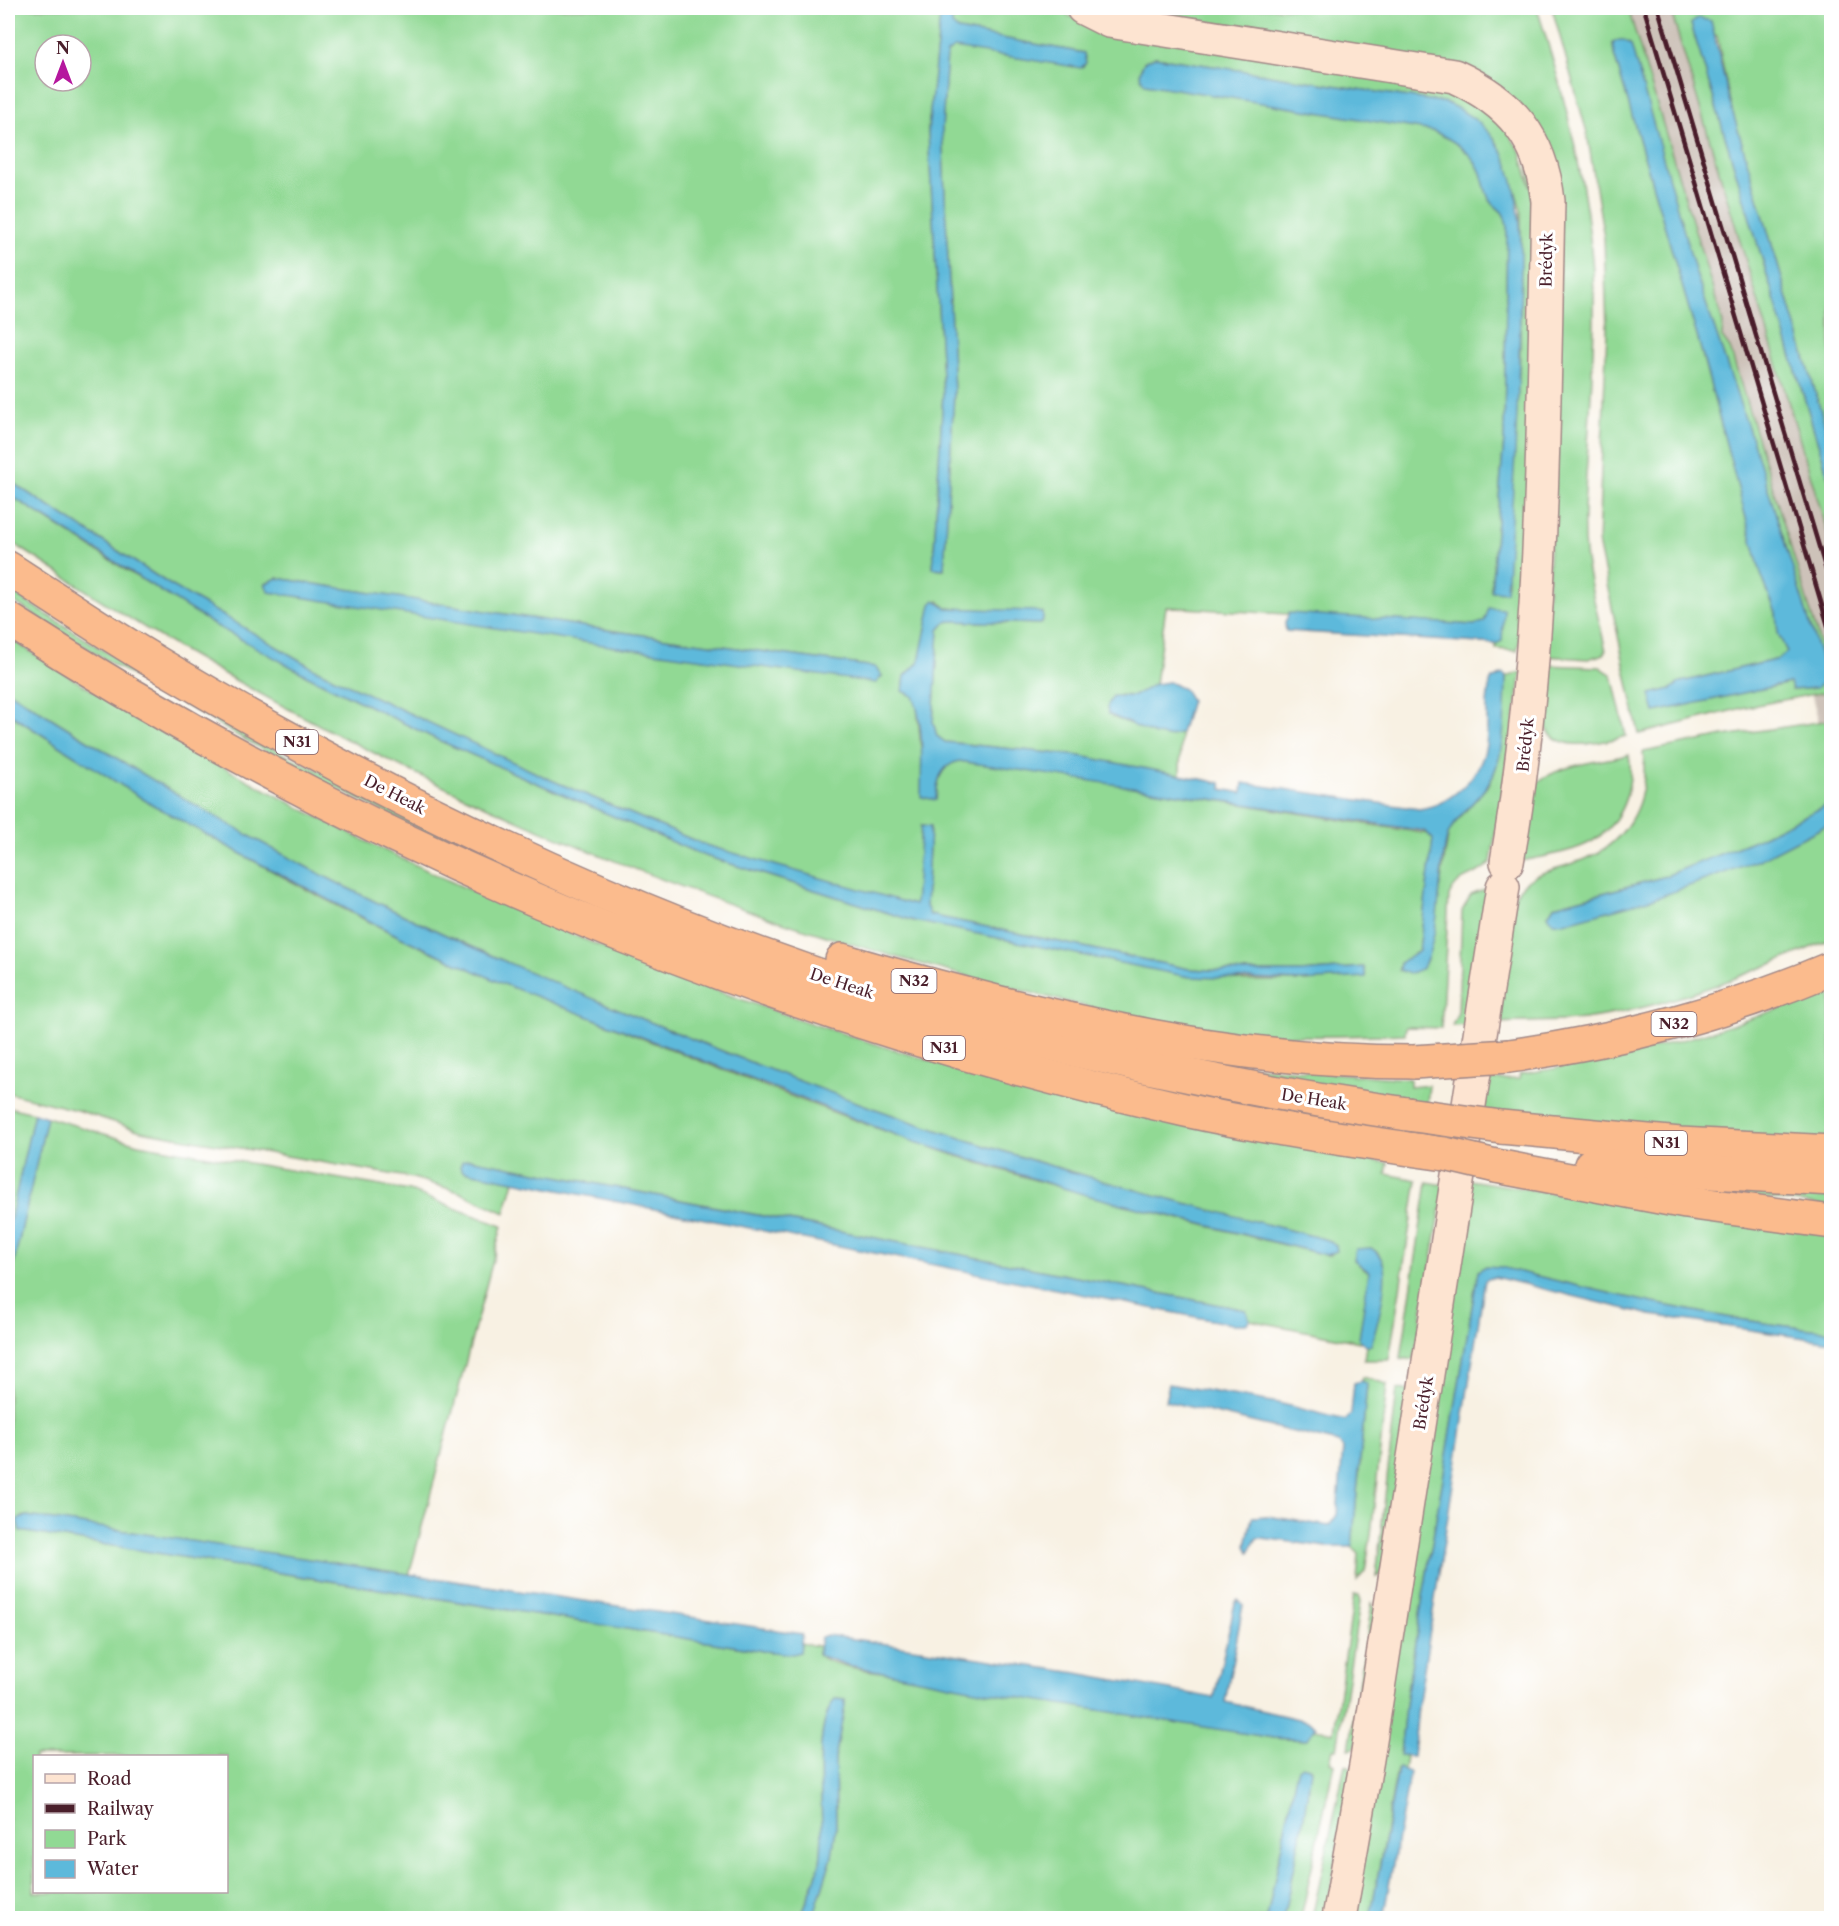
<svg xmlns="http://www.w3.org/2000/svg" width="1839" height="1926" viewBox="0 0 1839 1926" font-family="'Libre Caslon Text',serif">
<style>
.industrial{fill:#cdc2b9}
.green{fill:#91d994;stroke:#6e7c60;stroke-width:1.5;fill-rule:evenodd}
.water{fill:#5db9db;stroke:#546c83;stroke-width:1.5}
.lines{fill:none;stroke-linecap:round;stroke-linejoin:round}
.secondary-casing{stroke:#a18887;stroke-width:36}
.highway-casing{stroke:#a18887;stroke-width:36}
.secondary{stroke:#fde4d1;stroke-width:33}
.highway{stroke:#fbbb8d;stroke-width:33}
.rail{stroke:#4a1f2b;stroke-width:4.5}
.highway-bridge-casing{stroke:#a18887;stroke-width:36;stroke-linecap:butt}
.highway-bridge{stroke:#fbbb8d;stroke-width:33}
.labels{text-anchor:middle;stroke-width:6;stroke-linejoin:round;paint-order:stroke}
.shield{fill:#fff;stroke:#80626b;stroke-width:1.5}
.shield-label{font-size:15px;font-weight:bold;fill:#4a1f2b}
.street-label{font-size:16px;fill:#4a1f2b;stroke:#fff}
</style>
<rect width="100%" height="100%" fill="#fff"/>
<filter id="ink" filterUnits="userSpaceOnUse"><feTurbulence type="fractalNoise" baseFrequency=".0167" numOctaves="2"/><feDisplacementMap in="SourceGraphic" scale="12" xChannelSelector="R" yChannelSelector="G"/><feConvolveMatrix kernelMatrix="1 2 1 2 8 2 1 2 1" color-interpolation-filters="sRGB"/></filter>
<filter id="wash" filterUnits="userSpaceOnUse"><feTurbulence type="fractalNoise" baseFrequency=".008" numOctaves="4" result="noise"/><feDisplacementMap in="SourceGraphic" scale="24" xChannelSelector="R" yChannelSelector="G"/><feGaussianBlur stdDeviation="1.35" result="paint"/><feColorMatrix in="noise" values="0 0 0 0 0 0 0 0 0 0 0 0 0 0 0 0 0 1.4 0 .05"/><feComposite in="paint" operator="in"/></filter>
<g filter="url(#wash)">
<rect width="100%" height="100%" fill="#f8f1e3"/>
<g class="industrial">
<polygon points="1628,8 1670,8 1831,544 1831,679 1730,348 1722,337 1723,323"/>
<polygon points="1831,691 1831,768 1811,693"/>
</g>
<g class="green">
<path d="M 8,8 L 941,8 L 928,131 L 943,393 L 933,568 L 944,569 L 954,393 L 942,129 L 947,53 L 954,48 L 1084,53 L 958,30 L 952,25 L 952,8 L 1060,8 L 1069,16 L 1450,88 L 1497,116 L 1521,152 L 1535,203 L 1527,613 L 1517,651 L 1496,649 L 1496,644 L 1501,641 L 1486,617 L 1484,622 L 1474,625 L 1166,607 L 1155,684 L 1134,696 L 1120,695 L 1112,717 L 1168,737 L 1181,733 L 1180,776 L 1080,756 L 945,742 L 937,736 L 933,722 L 939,630 L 946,622 L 952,621 L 1040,624 L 1043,619 L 1043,613 L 946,608 L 939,601 L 919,662 L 905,676 L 903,691 L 913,696 L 917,706 L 921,747 L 936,800 C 937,782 939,766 959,761 L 1028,770 L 1429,834 L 1433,839 L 1432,848 L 1419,951 L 1400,963 L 1399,970 L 1431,943 L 1449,830 L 1489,784 L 1496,768 L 1501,750 L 1506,677 L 1522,672 L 1491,862 C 1475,880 1461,871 1449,896 L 1441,1028 L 1406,1027 L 1405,1034 C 1350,1036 1294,1038 1239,1033 C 1141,1025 1046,996 951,972 C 679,901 423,789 180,649 C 121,615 65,576 8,540 L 8,494 L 129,572 L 306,675 L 438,740 L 702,855 L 914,921 L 1245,981 L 1302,981 L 1366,976 L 1363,967 L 1301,972 L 1244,972 L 1189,969 L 930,915 L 926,906 L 930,827 L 921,826 L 916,906 L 705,845 L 551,780 L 313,668 L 169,584 L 8,480 ZM 45,45 L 81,45 L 81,81 L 45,81 ZM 1155,57 L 1447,103 L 1496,141 L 1506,160 L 1521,210 L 1520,355 L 1506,592 L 1491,590 L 1504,440 L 1507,226 C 1503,206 1499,213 1490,200 C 1485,193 1484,181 1481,173 C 1473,152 1453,140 1433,131 L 1145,61 ZM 277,578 L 600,629 L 875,667 L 882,676 L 265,584 Z"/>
<path d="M 1110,8 L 1537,8 C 1566,100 1591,195 1594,293 C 1595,349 1590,406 1587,462 C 1585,492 1582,523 1585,553 C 1589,585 1599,619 1606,651 L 1604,654 L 1588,659 L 1545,656 L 1554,441 L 1524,110 Z"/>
<path d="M 1552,8 L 1628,8 L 1723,323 L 1722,337 L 1730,348 L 1831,679 L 1831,691 L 1746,707 L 1639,734 L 1598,542 L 1607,330 L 1604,238 L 1587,133 ZM 1629,43 L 1696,274 L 1760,463 L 1822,663 L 1816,688 L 1792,690 L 1790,682 L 1773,687 L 1650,694 L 1671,689 L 1681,682 L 1779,659 L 1787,652 L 1778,633 L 1776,613 L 1761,574 L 1700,346 L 1614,54 L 1613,44 Z"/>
<polygon points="1670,8 1831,8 1831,445 1730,103 1717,36 1691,24 1831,486 1831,544"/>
<polygon points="8,590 158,685 290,757 596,901 1403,1125 1402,1131 1291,1112 594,908 441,840 286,763 114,665 8,598"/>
<path d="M 8,637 C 326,846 682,999 1051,1094 C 1089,1104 1129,1110 1168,1119 C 1241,1134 1314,1150 1388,1163 L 1386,1174 L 1417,1180 L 1389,1360 L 1364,1360 L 1366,1345 L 1371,1345 L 1383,1262 L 1378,1253 L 1371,1248 L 1358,1264 L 1369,1272 L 1360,1342 L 1250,1320 L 1246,1310 L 469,1159 L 463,1171 L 514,1181 L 505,1213 L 459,1192 L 413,1178 L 141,1131 L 80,1111 L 8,1093 L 8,713 C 135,795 265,872 402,938 C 478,974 556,1003 634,1035 C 726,1071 817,1108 910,1140 C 1046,1188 1187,1221 1326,1255 L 1331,1255 L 1336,1245 L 1328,1240 C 1174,1201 1019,1161 870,1107 C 789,1078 708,1046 628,1013 C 521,970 415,923 312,870 C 208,815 107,753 8,691 Z"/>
<path d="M 1543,665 L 1600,667 L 1612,675 L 1626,736 C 1602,742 1553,757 1544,721 C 1539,704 1543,683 1543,665 Z"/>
<path d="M 1831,720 L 1831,806 L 1827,805 L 1755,840 L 1663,877 L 1554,906 L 1548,915 L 1759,860 L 1831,823 L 1831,939 C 1752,973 1670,1007 1584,1019 C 1554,1023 1523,1021 1492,1023 L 1515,895 C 1529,872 1551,871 1574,863 C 1625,848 1650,803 1643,752 L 1724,736 Z"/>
<path d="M 1629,755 C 1635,792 1618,833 1580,847 C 1562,854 1540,857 1521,861 L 1532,787 C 1555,764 1598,762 1629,755 Z"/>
<polygon points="1489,888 1470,1025 1452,1026 1458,1012 1462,911 1471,895"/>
<path d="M 1831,988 L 1831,1144 L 1482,1112 L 1487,1080 L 1519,1079 L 1520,1074 C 1630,1058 1729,1031 1831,988 Z"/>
<polygon points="999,1015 1255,1067 1410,1079 1410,1087 1429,1085 1427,1103 1377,1102"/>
<polygon points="8,1107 34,1113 8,1230"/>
<path d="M 47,1117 L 138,1144 L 410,1191 L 502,1226 L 409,1575 L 27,1516 L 22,1517 L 20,1531 L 763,1651 L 800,1652 L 801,1643 L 819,1646 L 818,1655 C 834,1668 879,1671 901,1675 C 1025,1700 1149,1715 1273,1738 L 1306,1740 L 1314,1729 L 1334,1732 L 1354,1595 L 1358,1596 L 1360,1602 L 1337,1749 L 1333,1749 L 1330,1762 L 1334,1764 L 1301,1918 L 1283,1918 L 1302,1828 L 1311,1768 L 1295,1779 L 1267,1918 L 813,1918 L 832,1856 L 836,1827 L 835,1758 L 845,1700 L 835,1699 C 808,1735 828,1816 820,1862 C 816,1881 806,1900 801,1918 L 8,1918 L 8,1289 ZM 34,1756 L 226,1756 L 226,1892 L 34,1892 Z"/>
<path d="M 1469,1180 L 1831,1235 L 1831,1331 C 1719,1321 1610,1294 1500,1267 L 1476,1283 L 1406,1697 L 1400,1755 L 1406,1756 L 1404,1770 L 1397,1769 L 1370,1918 L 1351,1918 Z"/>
<polygon points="1427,1182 1445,1185 1414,1360 1401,1358"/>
<polygon points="1653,1183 1831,1189 1831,1207"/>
<polygon points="1362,1377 1387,1384 1371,1535 1365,1571 1357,1581 1359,1554 1352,1547 1367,1385 1361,1381"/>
<polygon points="1397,1389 1412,1391 1383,1573 1376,1577"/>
<polygon points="1372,1603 1377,1611 1356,1747 1349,1749"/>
<polygon points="1345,1765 1352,1768 1326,1918 1312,1918"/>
</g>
<g class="water">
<polygon points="941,8 952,8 952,25 958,30 1084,53 1086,63 1081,68 954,48 947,53 942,129 954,393 944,569 933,568 943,393 928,131"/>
<polygon points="1698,18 1711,21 1730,103 1831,445 1831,486 1691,24"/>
<polygon points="1619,40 1624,40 1631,45 1696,274 1760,463 1822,663 1826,680 1816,688 1792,690 1790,683 1655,712 1650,694 1671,689 1681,682 1779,659 1787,652 1778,633 1776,613 1761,574 1700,346 1614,54 1613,43"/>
<path d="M 1155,57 L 1447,103 C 1474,116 1495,132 1507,162 C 1525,210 1521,259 1520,310 C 1519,404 1513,498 1506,592 L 1491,591 L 1504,440 L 1507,226 C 1503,206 1499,213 1490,200 C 1485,193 1484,181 1481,173 C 1473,152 1453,140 1433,131 L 1145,84 C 1138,75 1139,71 1145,61 Z"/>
<polygon points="8,480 169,584 313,668 551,780 705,845 915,905 921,826 930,827 926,906 930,915 1189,969 1244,972 1301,972 1364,967 1366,977 1302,981 1189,977 914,921 702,855 438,740 306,675 211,623 8,494"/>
<polygon points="277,578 600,629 875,667 882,676 876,683 603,645 269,592 265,584"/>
<path d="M 935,600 L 946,608 L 1034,611 L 1043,613 L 1043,619 L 1040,624 L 952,621 L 946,622 L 939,630 L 933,722 L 937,736 L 945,742 L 1080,756 L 1221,783 L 1222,789 L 1242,793 L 1243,783 L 1419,809 C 1450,805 1481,777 1486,745 C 1489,723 1484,702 1491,680 L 1503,674 L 1506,677 C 1505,707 1506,758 1488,784 C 1478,800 1452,820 1447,838 C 1437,878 1442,931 1423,968 L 1409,974 L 1399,970 L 1400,963 C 1406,957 1413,957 1419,951 L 1433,839 L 1424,831 L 959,761 C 939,766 937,782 936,800 L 921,797 C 921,764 925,726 913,696 L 903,691 L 905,676 L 919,662 L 931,604 Z"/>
<polygon points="1489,608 1504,609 1502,641 1496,644 1286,631 1285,623 1289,613 1474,625 1484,622"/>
<polygon points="1169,682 1184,689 1191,700 1181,733 1168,737 1155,735 1108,714 1107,707 1113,696 1134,696 1155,684"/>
<path d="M 8,691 C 107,753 208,815 312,870 C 415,923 521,970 628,1013 C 708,1046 789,1078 870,1107 C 1019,1161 1174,1201 1328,1240 L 1336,1245 L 1337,1251 L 1326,1255 L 1086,1195 L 912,1141 L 501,983 L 400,937 L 245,856 L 146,801 L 8,713 Z"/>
<polygon points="1827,805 1831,806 1831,823 1759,860 1659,897 1564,923 1553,922 1548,915 1554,906 1663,877 1755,840"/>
<polygon points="34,1113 47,1117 8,1289 8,1230"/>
<polygon points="469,1159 1246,1310 1250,1320 1246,1324 1231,1324 463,1171 460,1167 462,1161"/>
<path d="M 1371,1248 C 1377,1252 1381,1256 1383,1263 C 1389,1279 1377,1328 1371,1345 L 1366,1345 L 1359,1339 L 1369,1272 L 1354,1260 L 1356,1249 Z"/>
<path d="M 1486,1266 L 1500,1267 C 1610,1294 1719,1321 1831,1331 L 1831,1342 L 1651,1315 L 1495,1277 L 1485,1280 L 1418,1707 L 1413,1756 L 1400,1755 L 1406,1697 L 1478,1271 Z"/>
<polygon points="1361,1381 1367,1384 1352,1547 1327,1547 1262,1538 1257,1538 1249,1552 1246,1546 1252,1517 1267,1516 1329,1526 1337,1515 1343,1449 1339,1443 1165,1401 1169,1384 1278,1403 1345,1420 1351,1414 1354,1383"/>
<polygon points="27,1516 802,1634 800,1652 793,1654 763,1651 20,1531 17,1520"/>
<polygon points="1238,1600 1243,1605 1225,1702 1311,1722 1316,1727 1307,1740 1273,1738 991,1693 847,1665 818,1655 821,1637 827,1635 1077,1673 1214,1698 1235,1603"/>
<path d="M 835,1699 L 845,1700 L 845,1706 L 835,1758 L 836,1827 L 832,1856 L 813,1918 L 801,1918 C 806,1900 816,1881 820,1862 C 828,1816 808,1736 835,1699 Z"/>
<polygon points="1302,1765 1309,1767 1311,1770 1302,1828 1283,1918 1267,1918 1295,1779 1298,1768"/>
<polygon points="1398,1768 1410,1772 1383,1918 1370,1918"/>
</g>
</g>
<g filter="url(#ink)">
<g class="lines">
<defs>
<g id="secondary">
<path d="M 1083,8 L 1109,21 L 1454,76 C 1511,102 1541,138 1548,201 C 1543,422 1545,643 1507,862"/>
<polyline points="1339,1918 1367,1759 1503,887"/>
</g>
<g id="highway">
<path d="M 8,568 C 59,601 109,635 162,666 C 303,750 451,827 602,892 C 859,1003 1130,1074 1407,1114"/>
<path d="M 8,619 C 368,851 767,1016 1185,1110 C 1270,1129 1358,1142 1445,1154"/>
<path d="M 842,960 C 894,976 947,989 1000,1003 C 1138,1037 1270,1062 1413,1062"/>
<path d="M 1509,1056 C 1623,1040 1725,1013 1832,968"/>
<polyline points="1501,1127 1680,1144 1832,1152"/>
<polyline points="1591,1165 1832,1179"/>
<polyline points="1496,1166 1686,1202 1832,1222"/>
</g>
</defs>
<use href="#secondary" class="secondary-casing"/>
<use href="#highway" class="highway-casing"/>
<use href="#secondary" class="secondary"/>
<use href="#highway" class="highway"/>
<g class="rail">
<polyline points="1644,8 1832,639"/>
<polyline points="1658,8 1832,590"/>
</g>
<defs>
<g id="highway-bridge">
<polyline points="1413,1062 1509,1056"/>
<polyline points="1407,1114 1501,1127"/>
<polyline points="1445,1154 1496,1166"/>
</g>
</defs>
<use href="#highway-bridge" class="highway-bridge-casing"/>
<use href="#highway-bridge" class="highway-bridge"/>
</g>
</g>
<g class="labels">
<g class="shield">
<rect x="276" y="730" width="42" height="24" rx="4.5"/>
<rect x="891.5" y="969" width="45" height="24" rx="4.5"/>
<rect x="1651.5" y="1012" width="45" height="24" rx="4.5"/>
<rect x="923" y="1036" width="42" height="24" rx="4.5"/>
<rect x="1645" y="1131" width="42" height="24" rx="4.5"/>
</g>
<g class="shield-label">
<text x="297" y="747">N31</text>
<text x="914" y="986">N32</text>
<text x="1674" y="1029">N32</text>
<text x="944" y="1053">N31</text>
<text x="1666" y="1148">N31</text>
</g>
<g class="street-label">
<text transform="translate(1546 260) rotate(-89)" y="6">Brédyk</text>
<text transform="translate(1525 745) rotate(-84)" y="6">Brédyk</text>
<text transform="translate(395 794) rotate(27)" y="6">De Heak</text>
<text transform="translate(842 983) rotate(18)" y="6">De Heak</text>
<text transform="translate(1314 1099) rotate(9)" y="6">De Heak</text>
<text transform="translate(1423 1403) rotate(-81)" y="6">Brédyk</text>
</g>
</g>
<rect width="1839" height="1926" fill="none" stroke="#fff" stroke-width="30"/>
<rect x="33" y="1755" width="195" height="138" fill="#ffffff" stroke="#b7a5aa" stroke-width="1.5"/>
<rect x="45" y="1774" width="30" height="9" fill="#fde4d1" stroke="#b7a5aa" stroke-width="1.5"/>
<text x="87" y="1785" font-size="18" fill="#4a1f2b">Road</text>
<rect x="45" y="1804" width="30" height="9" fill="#4a1f2b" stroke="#b7a5aa" stroke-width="1.5"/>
<text x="87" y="1815" font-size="18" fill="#4a1f2b">Railway</text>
<rect x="45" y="1830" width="30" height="18" fill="#91d994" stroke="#b7a5aa" stroke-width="1.5"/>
<text x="87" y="1845" font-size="18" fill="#4a1f2b">Park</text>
<rect x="45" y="1860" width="30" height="18" fill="#5db9db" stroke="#b7a5aa" stroke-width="1.5"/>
<text x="87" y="1875" font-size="18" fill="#4a1f2b">Water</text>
<g transform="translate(63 63)"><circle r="28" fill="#ffffff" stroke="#b7a5aa" stroke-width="1.5"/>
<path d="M0-4.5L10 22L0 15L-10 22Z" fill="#b5179e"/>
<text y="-9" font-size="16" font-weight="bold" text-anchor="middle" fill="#4a1f2b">N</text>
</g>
</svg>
